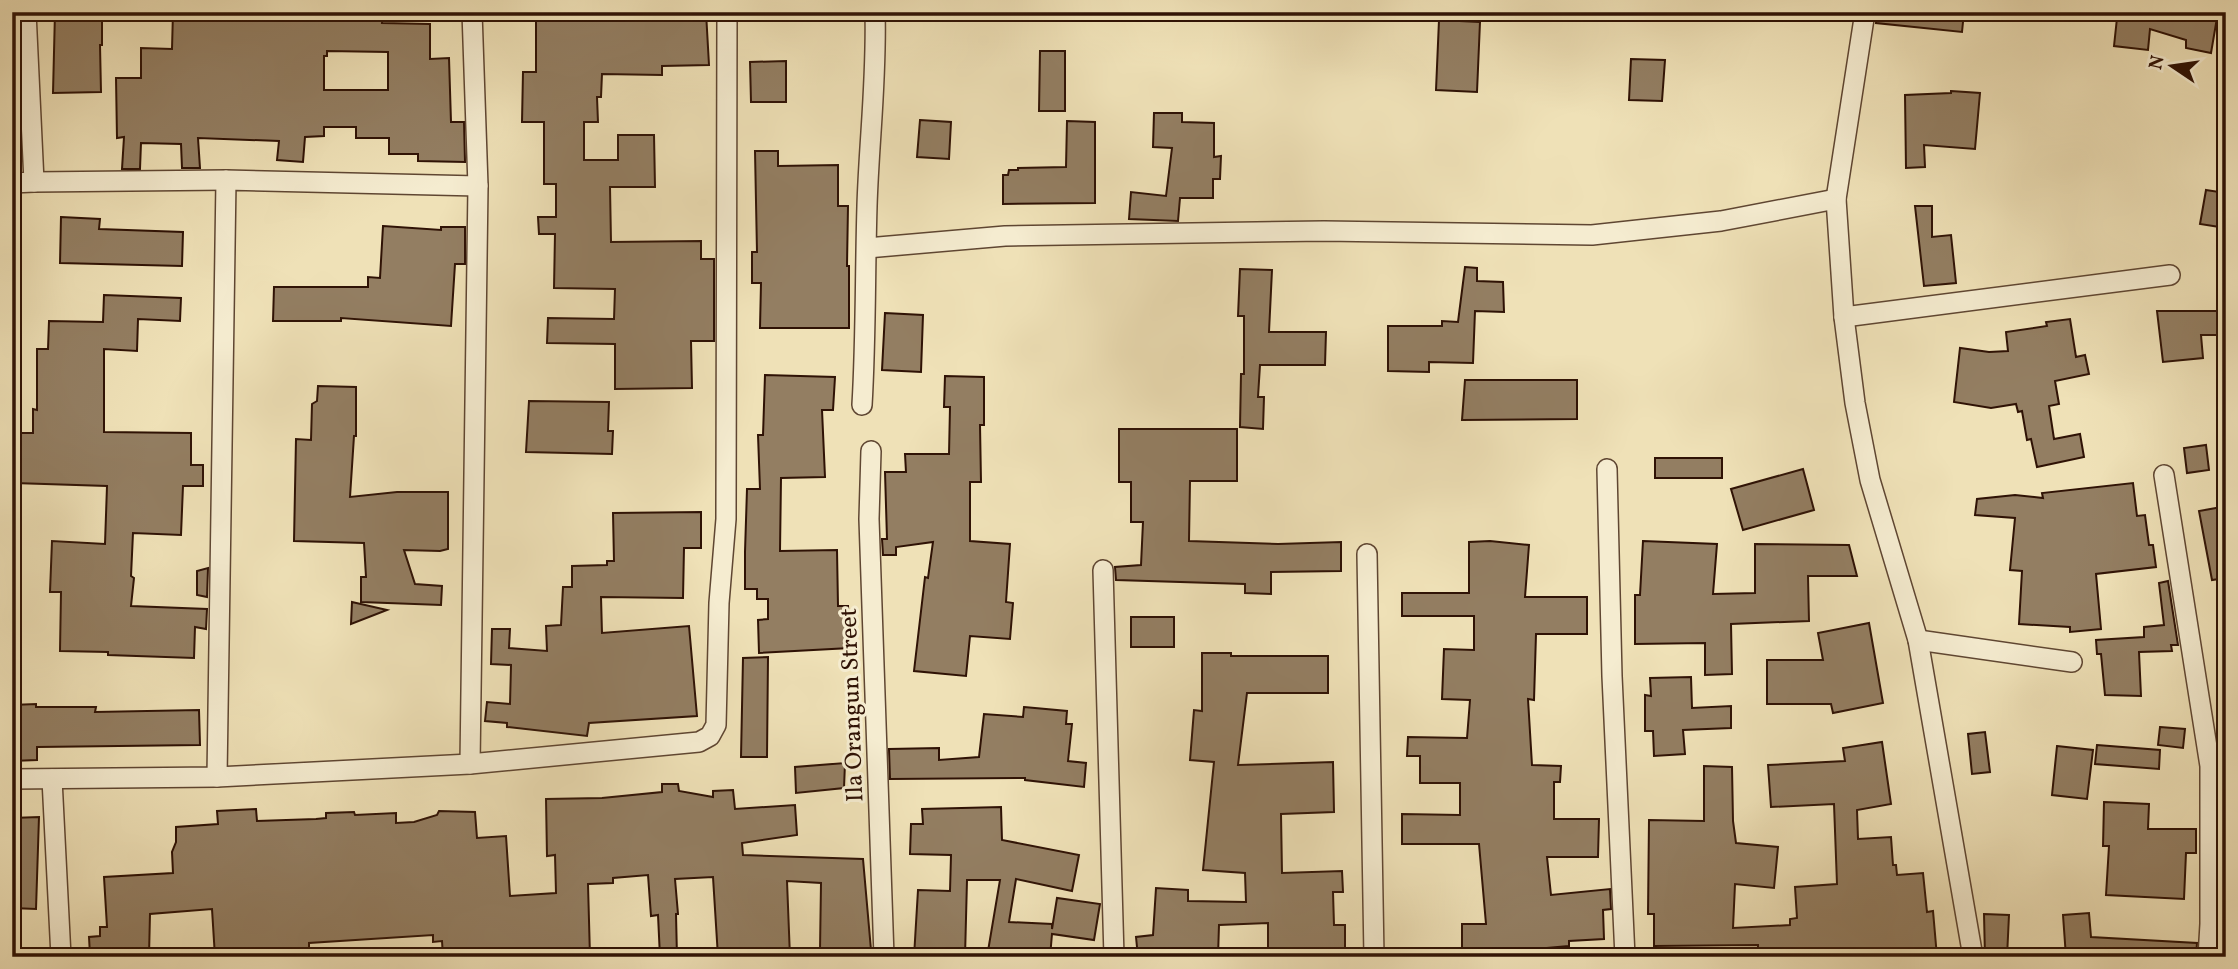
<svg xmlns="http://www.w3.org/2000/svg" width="2238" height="969" viewBox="0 0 2238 969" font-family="Vollkorn,serif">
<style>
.building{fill:#937e62;stroke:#2f1205;stroke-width:2;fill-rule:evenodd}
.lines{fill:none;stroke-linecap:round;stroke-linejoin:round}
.minor-casing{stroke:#5f4632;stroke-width:22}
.minor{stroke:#f5ecd0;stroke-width:19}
.labels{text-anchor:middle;stroke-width:6;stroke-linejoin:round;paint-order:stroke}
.street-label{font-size:24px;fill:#2f1205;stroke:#f5ecd0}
</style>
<rect width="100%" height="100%" fill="#efe1b7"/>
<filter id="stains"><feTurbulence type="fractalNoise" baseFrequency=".00286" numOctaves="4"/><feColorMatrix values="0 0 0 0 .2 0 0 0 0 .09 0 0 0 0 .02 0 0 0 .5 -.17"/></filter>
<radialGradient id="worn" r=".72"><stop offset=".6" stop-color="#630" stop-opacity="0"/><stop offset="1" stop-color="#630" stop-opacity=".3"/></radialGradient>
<g class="building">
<polygon points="55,12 102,12 102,45 100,45 101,92 53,93"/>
<path d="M 173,12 L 383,12 L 382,23 L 430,24 L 430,59 L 449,58 L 451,122 L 464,122 L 465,162 L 418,161 L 418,154 L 389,154 L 389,138 L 356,138 L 356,127 L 324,127 L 324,136 L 305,137 L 303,162 L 277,160 L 279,141 L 198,138 L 200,168 L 182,168 L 181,144 L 141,143 L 140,169 L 122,169 L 124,137 L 117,138 L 116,78 L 141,78 L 141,48 L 172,49 ZM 327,51 L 388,52 L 388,90 L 324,90 L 324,56 L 327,56 Z"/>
<polygon points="536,12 706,12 709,65 662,66 662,75 602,74 601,97 597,97 598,122 584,122 584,160 618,160 618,135 654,135 655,187 610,187 611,242 701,241 701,259 714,259 714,341 691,341 692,388 615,389 615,344 547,343 548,318 614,319 615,289 554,288 555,234 539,234 538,217 556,217 556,184 544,184 544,122 522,122 523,72 536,72"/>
<polygon points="1877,12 1964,12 1962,32 1876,23"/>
<polygon points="2110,12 2218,12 2211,53 2186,48 2186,40 2150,29 2148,50 2114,46 2117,18 2110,16"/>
<polygon points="1439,20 1480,22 1477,92 1436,90"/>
<polygon points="1040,51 1065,51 1065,111 1039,111"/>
<polygon points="1631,59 1665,60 1662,101 1629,100"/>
<polygon points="786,61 786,102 751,102 750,62"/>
<polygon points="1951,91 1980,93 1975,149 1924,145 1925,167 1906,168 1905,95 1951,93"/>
<polygon points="1154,113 1182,113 1182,122 1214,123 1214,157 1221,156 1220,179 1213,179 1213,198 1180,198 1178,221 1129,219 1131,192 1166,196 1172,148 1153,147"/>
<polygon points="920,120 951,122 949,159 917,157"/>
<polygon points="1067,121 1095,122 1095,203 1003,204 1003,175 1008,175 1009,170 1018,170 1018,168 1066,167"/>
<polygon points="755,151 778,151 778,166 838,165 838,206 848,206 847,266 849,266 849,328 760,328 761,283 752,283 752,252 757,252"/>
<polygon points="2206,190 2226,193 2226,228 2200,224"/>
<polygon points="1915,206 1932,206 1932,237 1951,235 1956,283 1924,286"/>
<polygon points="61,217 100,219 99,229 183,232 182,266 60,263"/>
<polygon points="383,226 441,230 441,227 465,227 465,264 455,264 451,326 341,318 341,321 273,321 274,287 368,287 368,277 380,278"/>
<polygon points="1465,267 1477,268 1477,281 1503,282 1504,312 1475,311 1473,363 1429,362 1429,372 1388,371 1388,326 1442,326 1442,321 1458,322"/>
<polygon points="1240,269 1272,270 1269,332 1326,332 1325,365 1260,365 1258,397 1264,397 1263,429 1240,427 1241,374 1244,374 1244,316 1238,316"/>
<polygon points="104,295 181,298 180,321 138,319 137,351 104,349 104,432 191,433 191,465 203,465 203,486 183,486 181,535 133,533 131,576 134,578 131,606 207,609 206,629 195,627 194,658 108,655 108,652 60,651 61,592 50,592 52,541 105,544 107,486 14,483 12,433 33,433 33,409 37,410 37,349 48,349 49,321 103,322"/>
<polygon points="2157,311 2226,311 2226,335 2201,335 2203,358 2163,362"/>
<polygon points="885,313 923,315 921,372 882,370"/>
<polygon points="2070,319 2076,357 2085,355 2089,374 2055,381 2059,404 2049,406 2054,439 2080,434 2084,457 2037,467 2031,439 2027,440 2022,411 2018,412 2016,404 1991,408 1954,402 1960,348 1989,352 2008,351 2006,332 2047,326 2046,322"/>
<polygon points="765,375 835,377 833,410 822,410 825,477 781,478 780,551 837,550 838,606 848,606 850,648 759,653 758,620 768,619 768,599 757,599 757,589 745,589 745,552 747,489 760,489 758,435 763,435"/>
<polygon points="945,376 984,377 984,425 980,425 981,482 970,482 970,541 1010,544 1006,602 1013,603 1010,639 970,636 966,676 914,671 925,577 928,578 933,542 896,547 896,555 883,555 882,539 887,539 885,472 906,472 905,454 949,454 950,407 944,407"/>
<polygon points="1465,380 1577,380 1577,419 1462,420"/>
<polygon points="318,386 356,387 356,436 354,436 350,497 397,492 448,492 448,549 440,551 404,550 415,584 442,586 441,605 361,602 361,577 366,577 364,543 294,541 296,439 311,440 312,404 317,401"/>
<polygon points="529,401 609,402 608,431 613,431 612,454 526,452"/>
<polygon points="1119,429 1237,429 1237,481 1190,481 1189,541 1278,544 1341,542 1341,571 1271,572 1271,594 1245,593 1245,584 1116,580 1115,567 1141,565 1143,522 1131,522 1131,482 1119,482"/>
<polygon points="2206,445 2209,470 2187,473 2184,448"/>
<rect x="1655" y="458" width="67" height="20"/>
<polygon points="1803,469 1814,510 1743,530 1731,489"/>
<polygon points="2133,483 2137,516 2145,515 2149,545 2153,545 2156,567 2096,574 2101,629 2070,632 2070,627 2019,624 2022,571 2010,570 2015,518 1975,515 1977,499 2015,495 2043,498 2042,493"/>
<polygon points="2222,507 2226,527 2226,578 2212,580 2199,511"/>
<polygon points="701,512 701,548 684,548 683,598 601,597 602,633 689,626 697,716 589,723 587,736 507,727 507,723 485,721 487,702 510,704 511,665 491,664 492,629 510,629 509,648 547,651 546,626 561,625 563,587 572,587 572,566 607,565 607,561 614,561 613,513"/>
<polygon points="1490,541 1529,545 1525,597 1587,597 1587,634 1536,634 1534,700 1528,699 1532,765 1561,766 1560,782 1554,782 1554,819 1599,819 1598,857 1547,857 1551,895 1610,889 1611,909 1603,910 1604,939 1569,941 1569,946 1512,951 1512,957 1462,957 1462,924 1486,924 1479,844 1402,844 1402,814 1460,815 1460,783 1420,783 1420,756 1407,756 1408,737 1467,738 1470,700 1442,699 1444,649 1474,650 1474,616 1402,616 1402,593 1469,593 1469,542"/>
<polygon points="1643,541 1717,544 1713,594 1755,593 1755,544 1849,545 1857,576 1808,576 1809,621 1731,624 1732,674 1705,675 1705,643 1635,644 1635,595 1640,595"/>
<polygon points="208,568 207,597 197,595 197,571"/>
<polygon points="2168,581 2178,645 2171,645 2172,651 2139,652 2141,696 2105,695 2101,654 2097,654 2096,640 2144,637 2144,627 2164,625 2159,583"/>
<polygon points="352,602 387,610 351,624"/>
<rect x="1131" y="617" width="43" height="30"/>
<polygon points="1869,623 1883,703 1833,713 1831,704 1767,704 1767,660 1823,660 1818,633"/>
<polygon points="1202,653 1231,653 1231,656 1328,656 1328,693 1247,693 1238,765 1333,762 1334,812 1281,814 1282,873 1342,871 1343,892 1333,892 1334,925 1345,925 1345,957 1268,957 1268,923 1219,925 1218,957 1187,957 1187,953 1138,957 1136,937 1153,935 1156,888 1188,890 1188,901 1246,902 1245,873 1203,870 1214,762 1190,760 1194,710 1202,711"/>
<polygon points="768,657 767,757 741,757 743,658"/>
<polygon points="1691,677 1692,708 1731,706 1731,728 1683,730 1685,754 1654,756 1653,731 1645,731 1645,695 1651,696 1650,678"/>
<polygon points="36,704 36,707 96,707 95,712 199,710 200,745 37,747 37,760 12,761 12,705"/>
<polygon points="1024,707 1067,711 1066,724 1072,724 1068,761 1086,763 1084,787 1025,780 1025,778 890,779 889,749 939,748 939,760 979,757 984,714 1023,717"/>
<polygon points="2160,727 2185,729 2183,748 2158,745"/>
<polygon points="1985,732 1990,772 1972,774 1968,734"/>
<polygon points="1882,742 1891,804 1857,810 1858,839 1891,837 1893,865 1896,865 1897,875 1923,873 1927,912 1933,911 1937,957 1874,957 1873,952 1845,957 1758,957 1758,945 1654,946 1654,914 1648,914 1649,820 1704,821 1704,766 1732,767 1733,821 1736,843 1778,847 1774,888 1735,884 1733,928 1790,925 1790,919 1797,918 1795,887 1837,884 1834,804 1771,807 1768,765 1845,761 1843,748"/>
<polygon points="2097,745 2160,750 2159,769 2095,764"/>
<polygon points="2057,746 2093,750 2087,799 2052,795"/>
<polygon points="845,763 844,788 796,793 795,767"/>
<polygon points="662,784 678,784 679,791 713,797 713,791 733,790 735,809 795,805 797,835 742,843 743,855 863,859 871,950 820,950 821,883 787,881 790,957 758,957 758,954 718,957 713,877 675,879 678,914 676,914 677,957 660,957 658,915 651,916 648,875 613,878 613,883 588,884 590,957 443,957 442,941 433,942 433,935 309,943 309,957 215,957 212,909 150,914 149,956 90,955 89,937 100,936 100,927 107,927 104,877 173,873 172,852 176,842 176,827 218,824 217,811 256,809 257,821 316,819 326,818 326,813 354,812 355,815 396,813 396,823 414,822 437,815 439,811 475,812 477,838 506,836 510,896 556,893 555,855 547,856 546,799 602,798 662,792"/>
<polygon points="2104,802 2149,804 2148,829 2196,829 2196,853 2186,853 2184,899 2106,895 2109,846 2103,846"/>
<polygon points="1001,807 1002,840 1079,855 1072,891 1016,879 1009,922 1052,924 1052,929 1057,898 1100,904 1094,940 1052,934 1050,957 987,957 1000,880 967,880 965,957 914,957 918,890 950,891 951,855 910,854 911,824 923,824 922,809"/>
<polygon points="39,817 36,909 12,908 12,818"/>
<polygon points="2089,913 2091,937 2197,943 2196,957 2066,957 2063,915"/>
<polygon points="1984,914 2009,915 2007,957 1985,957"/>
</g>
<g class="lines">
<defs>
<g id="minor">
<polyline points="1865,12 1836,199 1844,317 1855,403 1870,480 1918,640 1973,957"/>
<polyline points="34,182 226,180"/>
<polyline points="12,183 34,182 26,12"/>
<polyline points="867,248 1005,236 1324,231 1592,235 1721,221 1836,199"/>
<polyline points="1844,317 2170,275"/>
<path d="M 862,405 C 866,339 865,272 867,206 C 869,141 877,77 875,12"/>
<polyline points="871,451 869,519 884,957"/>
<polyline points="1607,469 1612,676 1625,957"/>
<polyline points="2164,475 2210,766 2210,924 2208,957"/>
<polyline points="1367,554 1374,957"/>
<polyline points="1103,570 1114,957"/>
<polyline points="1918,640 2072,662"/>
<polyline points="470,764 478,186 472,12"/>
<polyline points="217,777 226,180 478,186"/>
<polyline points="12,779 217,777 470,764 699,742 710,736 716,725 719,603 726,519 727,12"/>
<polyline points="52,779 61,957"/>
</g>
</defs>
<use href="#minor" class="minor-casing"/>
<use href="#minor" class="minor"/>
</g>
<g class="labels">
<g class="street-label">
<text transform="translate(851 705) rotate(-92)" y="8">Ila Orangun Street</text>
</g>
</g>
<rect width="2238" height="969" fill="none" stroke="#efe1b7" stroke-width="42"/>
<rect x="14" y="14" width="2210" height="941" fill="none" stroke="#2f1205" stroke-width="3.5"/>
<rect x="21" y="21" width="2196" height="927" fill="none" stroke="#2f1205" stroke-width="2"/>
<g transform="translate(2172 66) rotate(283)" stroke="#f5ecd0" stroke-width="5" paint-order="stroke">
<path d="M0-5L12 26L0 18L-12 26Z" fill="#2f1205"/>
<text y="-10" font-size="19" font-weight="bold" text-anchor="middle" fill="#2f1205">N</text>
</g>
<rect width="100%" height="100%" filter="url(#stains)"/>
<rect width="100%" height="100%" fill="url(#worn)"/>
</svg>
